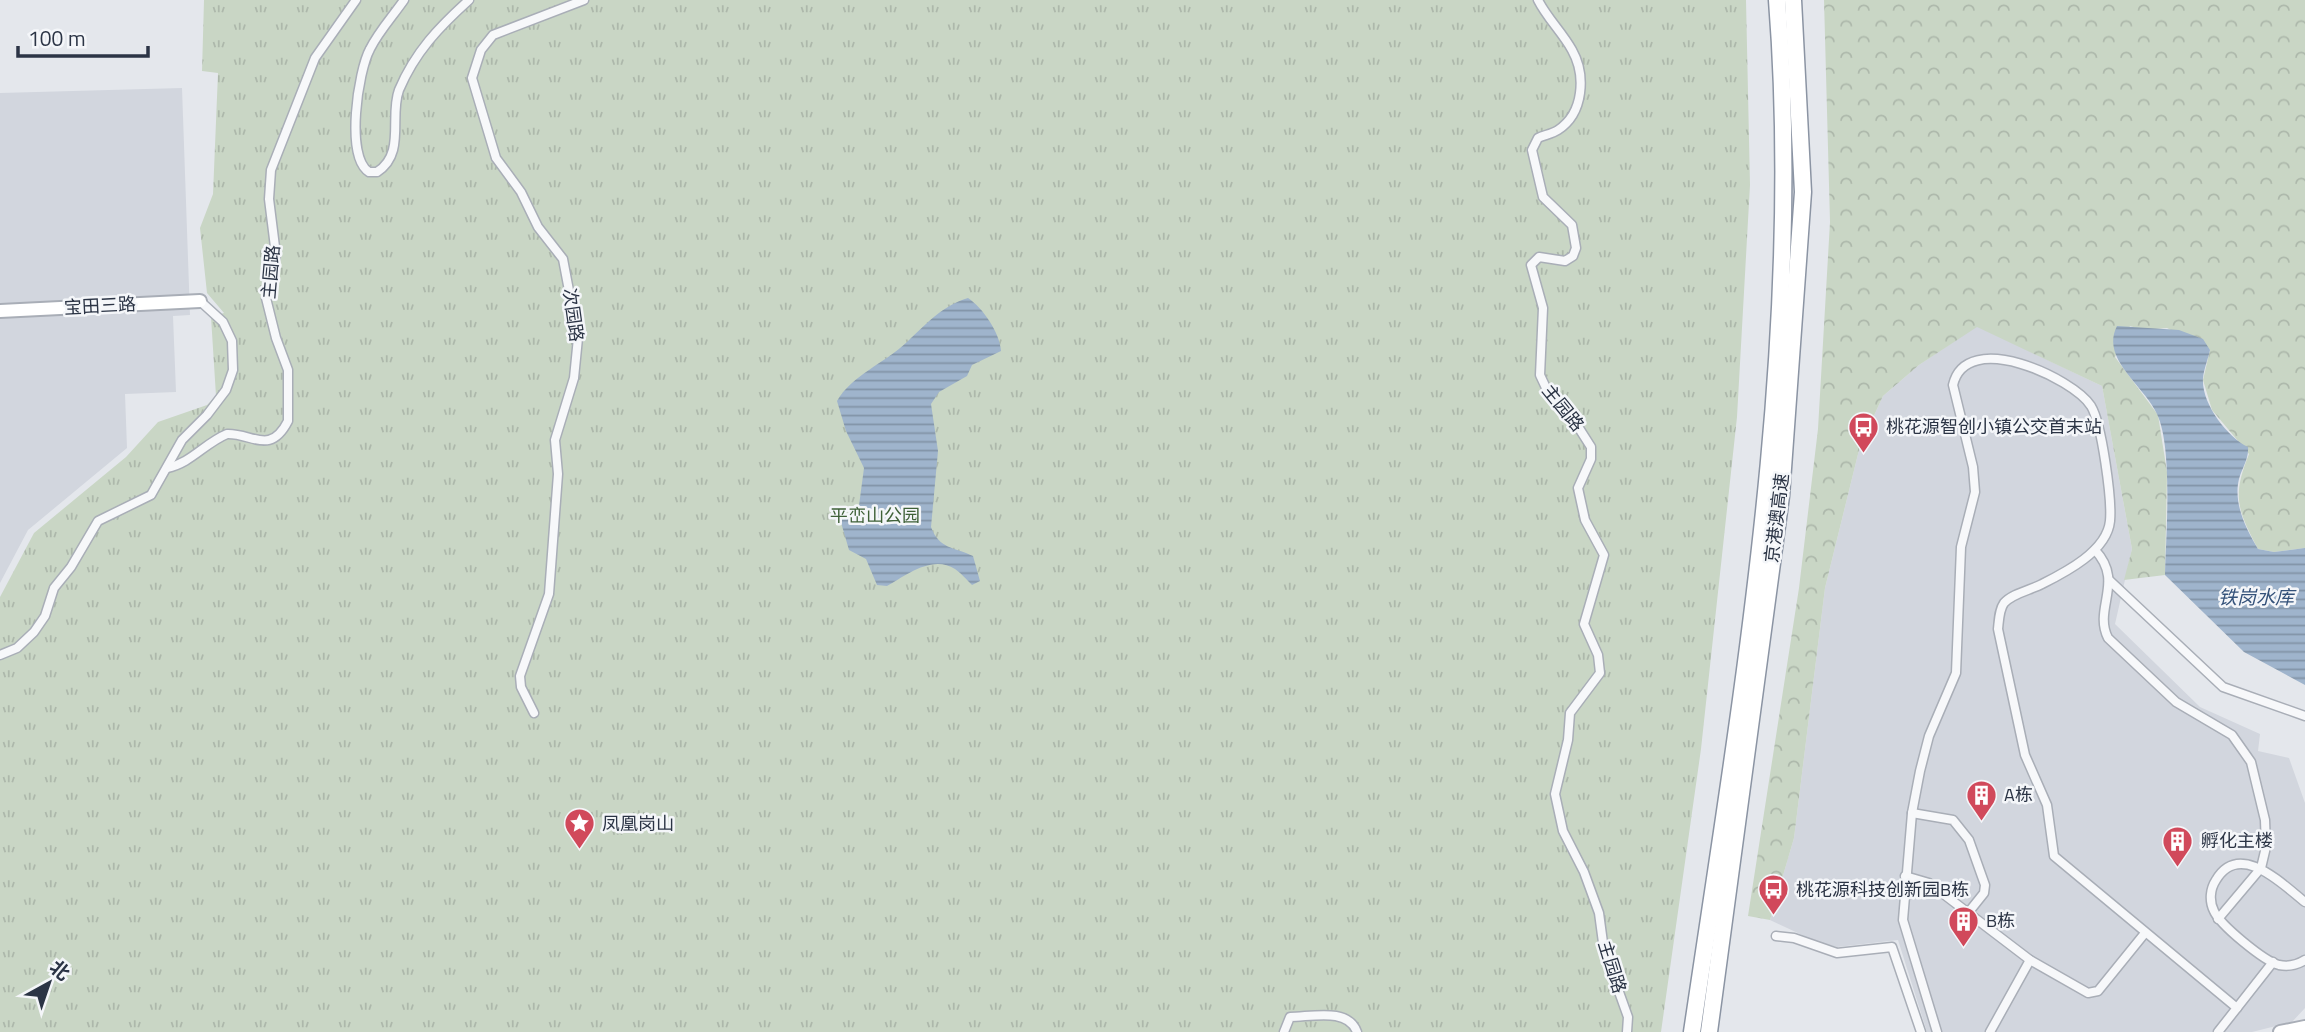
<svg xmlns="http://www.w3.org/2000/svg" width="2305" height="1032" viewBox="0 0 2305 1032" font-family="'Titillium Web','Noto Sans SC',sans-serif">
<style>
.built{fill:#d2d6de}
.forest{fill:url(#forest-crowns)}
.park{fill:url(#park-tufts)}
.water{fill:url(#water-rules)}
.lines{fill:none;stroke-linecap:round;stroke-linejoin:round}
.street-casing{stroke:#a9aeb7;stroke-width:11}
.secondary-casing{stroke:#a9aeb7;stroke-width:16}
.highway-casing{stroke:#8b94a3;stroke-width:19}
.street{stroke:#f7f8fa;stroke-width:8}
.secondary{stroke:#fff;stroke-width:12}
.highway{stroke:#fff;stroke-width:16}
.labels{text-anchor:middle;stroke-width:5;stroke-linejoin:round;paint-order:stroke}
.street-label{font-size:18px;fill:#2b3445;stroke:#f4f6f9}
.poi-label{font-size:18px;fill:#2b3445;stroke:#f4f6f9;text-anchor:start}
.park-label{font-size:18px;fill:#3f6138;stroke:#f4f6f9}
.water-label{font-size:19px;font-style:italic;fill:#34527a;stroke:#f4f6f9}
</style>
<defs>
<pattern id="forest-crowns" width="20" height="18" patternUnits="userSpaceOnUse" patternTransform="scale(1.75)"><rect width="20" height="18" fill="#c9d6c5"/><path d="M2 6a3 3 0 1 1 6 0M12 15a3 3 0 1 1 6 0" fill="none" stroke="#adb8ab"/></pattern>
<pattern id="park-tufts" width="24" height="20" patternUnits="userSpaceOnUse" patternTransform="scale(1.75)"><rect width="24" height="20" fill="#c9d6c5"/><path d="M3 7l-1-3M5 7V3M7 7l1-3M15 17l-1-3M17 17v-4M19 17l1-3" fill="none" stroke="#adb8ab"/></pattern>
<pattern id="water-rules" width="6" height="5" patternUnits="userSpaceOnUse" patternTransform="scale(1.75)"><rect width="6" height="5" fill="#9fb4cc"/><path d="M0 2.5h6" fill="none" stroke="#8293a7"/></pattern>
</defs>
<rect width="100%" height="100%" fill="#e4e7ec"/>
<g class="built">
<polygon points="182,88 190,315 173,316 176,392 125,394 127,448 28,530 0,583 0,93"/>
<polygon points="1977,326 2102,386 2132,549 2115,624 2200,707 2260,734 2258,751 2289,758 2305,803 2305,1008 2292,1022 2252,1032 1927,1032 1898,940 1837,947 1815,941 1770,920 1794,838 1825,588 1860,446 1883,396 1919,365"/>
</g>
<path class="forest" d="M 1824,0 L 2305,0 L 2305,548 L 2274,552 L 2258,549 C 2237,509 2232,496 2249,454 L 2212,410 L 2203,380 L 2210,350 L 2167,328 L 2143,330 L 2130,326 L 2115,357 L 2158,415 L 2167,472 L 2165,575 L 2124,580 L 2132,549 L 2102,386 L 1977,327 L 1919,365 L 1883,396 L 1860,446 L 1825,588 L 1794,838 L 1770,920 L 1748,916 L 1799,588 L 1818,429 L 1830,222 Z"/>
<polygon class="park" points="204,0 1746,0 1750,185 1737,417 1701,749 1661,1032 0,1032 0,597 34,533 126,457 158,422 207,405 216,396 211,317 224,313 207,293 200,228 213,194 218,73 202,71"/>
<g class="water">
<path d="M 968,298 C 983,308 1000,333 1001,351 L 972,365 L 967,376 L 939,392 L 931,404 L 938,451 L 931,527 C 939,549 954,547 973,556 L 980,581 L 972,585 C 967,580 961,573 955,569 C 932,554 905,576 887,586 L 877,585 L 866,559 L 849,550 L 840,519 L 858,513 L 864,468 L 846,431 L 837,401 C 852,375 885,363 907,342 C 925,325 943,305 968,298 Z"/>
<path d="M 2117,326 L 2179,330 L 2203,339 L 2210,350 C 2208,359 2204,369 2203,378 C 2201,403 2227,437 2248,447 C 2249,459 2242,468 2239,479 C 2233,503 2246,529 2258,549 L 2274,552 L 2305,548 L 2305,685 L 2244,652 L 2165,575 C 2166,535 2173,448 2157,414 C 2144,385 2100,359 2117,326 Z"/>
</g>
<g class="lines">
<defs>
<g id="street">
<path d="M 404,0 C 393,16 379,31 370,49 C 358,71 345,157 369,172 L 377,172 C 406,154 389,116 399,90 C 415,52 439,27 469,0"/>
<path d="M 1538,0 C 1547,18 1562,32 1572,50 C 1586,75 1584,113 1558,130 C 1552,134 1544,135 1538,138 L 1532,150 L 1543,197 L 1572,225 L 1576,248 L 1573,256 L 1565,261 L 1539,257 L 1531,265 L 1543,308 L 1540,375 L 1547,390 L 1570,414 L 1591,447 L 1591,459 L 1578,488 L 1585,520 L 1604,555 L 1584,624 L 1598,655 L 1600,673 L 1570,713 L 1568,740 L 1555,794 L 1563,831 L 1584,872 L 1599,913 L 1604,950 L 1628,1017 L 1627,1032"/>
<path d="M 167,468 C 191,463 205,443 227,434 C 252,433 270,456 288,421 L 288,370 L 276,338 L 266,298 L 276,255 L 269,199 L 271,170 L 315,58 L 356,0"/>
<path d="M 2095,550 C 2125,582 2093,608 2108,638 L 2176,702 L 2232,735 L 2251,762 L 2265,820 L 2266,847 L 2261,868 L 2218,919"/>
<polyline points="2109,580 2223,687 2305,716"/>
<polyline points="0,655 17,648 34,632 45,616 54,588 71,567 98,521 151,495 182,440 207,415 226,390 233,370 232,341 223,322 200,301"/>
<polyline points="534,713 521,687 520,676 549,594 558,474 555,440 574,378 578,338 563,259 538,227 521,192 496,158 472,78 481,50 493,35 584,0"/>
<polyline points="1912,813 1953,820 1969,840 1985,885 1984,893 1968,913"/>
<polyline points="1905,876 1929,883 2030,960 2088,993 2098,991 2145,933"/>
<path d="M 2305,902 C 2283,885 2240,840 2216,880 C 2210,889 2209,901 2214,911 C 2220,925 2264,961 2279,965 C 2289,967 2297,965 2305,960"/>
<polyline points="1776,936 1794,938 1837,953 1892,947 1921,1032"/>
<path d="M 1284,1032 L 1290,1017 C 1311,1017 1348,1007 1357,1032"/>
<path d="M 1937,1032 L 1903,920 L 1912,813 L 1920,771 L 1929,736 L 1956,673 L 1961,547 L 1975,492 L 1973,467 L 1953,385 C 1966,328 2073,378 2091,406 C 2102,424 2112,500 2110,521 C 2107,551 2066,572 2042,584 C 2031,590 2013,593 2004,603 C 1999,610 1999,620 1998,629 L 2025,755 L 2047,805 L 2054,856 L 2237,1008"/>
<polyline points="1990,1032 2030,960"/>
<polyline points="2218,1032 2273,962"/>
</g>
<g id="secondary">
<polyline points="0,311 200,301"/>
<polyline points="2280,1032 2305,1027"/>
</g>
<g id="highway">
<path d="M 1692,1032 C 1742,694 1804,342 1777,0"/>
<polyline points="1709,1032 1781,496 1803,192 1793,0"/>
</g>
</defs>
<use href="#street" class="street-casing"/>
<use href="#secondary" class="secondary-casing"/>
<use href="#highway" class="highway-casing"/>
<use href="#street" class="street"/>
<use href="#secondary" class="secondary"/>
<use href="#highway" class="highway"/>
</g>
<defs>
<symbol id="bus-pin" viewBox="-11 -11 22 30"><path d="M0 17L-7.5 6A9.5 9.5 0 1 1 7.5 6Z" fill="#d1495b" stroke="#f4f6f9"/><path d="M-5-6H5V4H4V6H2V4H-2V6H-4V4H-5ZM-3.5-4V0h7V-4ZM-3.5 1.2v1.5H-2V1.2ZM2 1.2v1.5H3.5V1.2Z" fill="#fff"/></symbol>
<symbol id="building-pin" viewBox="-11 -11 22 30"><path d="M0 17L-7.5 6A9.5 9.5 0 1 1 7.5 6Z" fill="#d1495b" stroke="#f4f6f9"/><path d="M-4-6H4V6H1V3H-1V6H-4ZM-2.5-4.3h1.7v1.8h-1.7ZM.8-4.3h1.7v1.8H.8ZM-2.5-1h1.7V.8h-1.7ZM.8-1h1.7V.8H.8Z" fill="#fff"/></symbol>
<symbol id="sight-pin" viewBox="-11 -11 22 30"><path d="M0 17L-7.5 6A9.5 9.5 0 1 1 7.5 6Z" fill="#d1495b" stroke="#f4f6f9"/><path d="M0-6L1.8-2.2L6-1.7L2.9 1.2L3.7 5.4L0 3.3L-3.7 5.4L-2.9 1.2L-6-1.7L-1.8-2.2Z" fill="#fff"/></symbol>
</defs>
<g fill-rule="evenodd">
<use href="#bus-pin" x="1846" y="410" width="35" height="47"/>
<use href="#building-pin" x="1964" y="778" width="35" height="47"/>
<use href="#sight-pin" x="562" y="806" width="35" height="47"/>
<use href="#building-pin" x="2160" y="824" width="35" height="47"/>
<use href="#bus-pin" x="1756" y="872" width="35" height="47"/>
<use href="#building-pin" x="1946" y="904" width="35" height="47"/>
</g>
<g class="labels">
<g class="street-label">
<text transform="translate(271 272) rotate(-85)" y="6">主园路</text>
<text transform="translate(100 306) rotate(-3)" y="6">宝田三路</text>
<text transform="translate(573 315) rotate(82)" y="6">次园路</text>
<text transform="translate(1563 408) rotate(51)" y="6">主园路</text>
<text transform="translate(1777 518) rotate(-83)" y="6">京港澳高速</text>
<text transform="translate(1612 967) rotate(73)" y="6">主园路</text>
</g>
<g class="poi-label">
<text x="1886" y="433">桃花源智创小镇公交首末站</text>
<text x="2004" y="801">A栋</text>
<text x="602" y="830">凤凰岗山</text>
<text x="2201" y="847">孵化主楼</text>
<text x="1796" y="896">桃花源科技创新园B栋</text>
<text x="1986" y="927">B栋</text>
</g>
<g class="park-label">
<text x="875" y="522">平峦山公园</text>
</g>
<g class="water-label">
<text x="2256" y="604">铁岗水库</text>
</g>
</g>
<g transform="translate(49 983) rotate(40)" stroke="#f4f6f9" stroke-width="5" paint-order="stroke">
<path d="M0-5L12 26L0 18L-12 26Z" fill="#2b3445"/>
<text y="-10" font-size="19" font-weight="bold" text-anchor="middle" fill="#2b3445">北</text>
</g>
<path d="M18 46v10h130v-10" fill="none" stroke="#2b3445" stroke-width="3.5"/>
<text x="28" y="46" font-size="21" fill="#2b3445" stroke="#f4f6f9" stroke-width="5" paint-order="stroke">100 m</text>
</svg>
